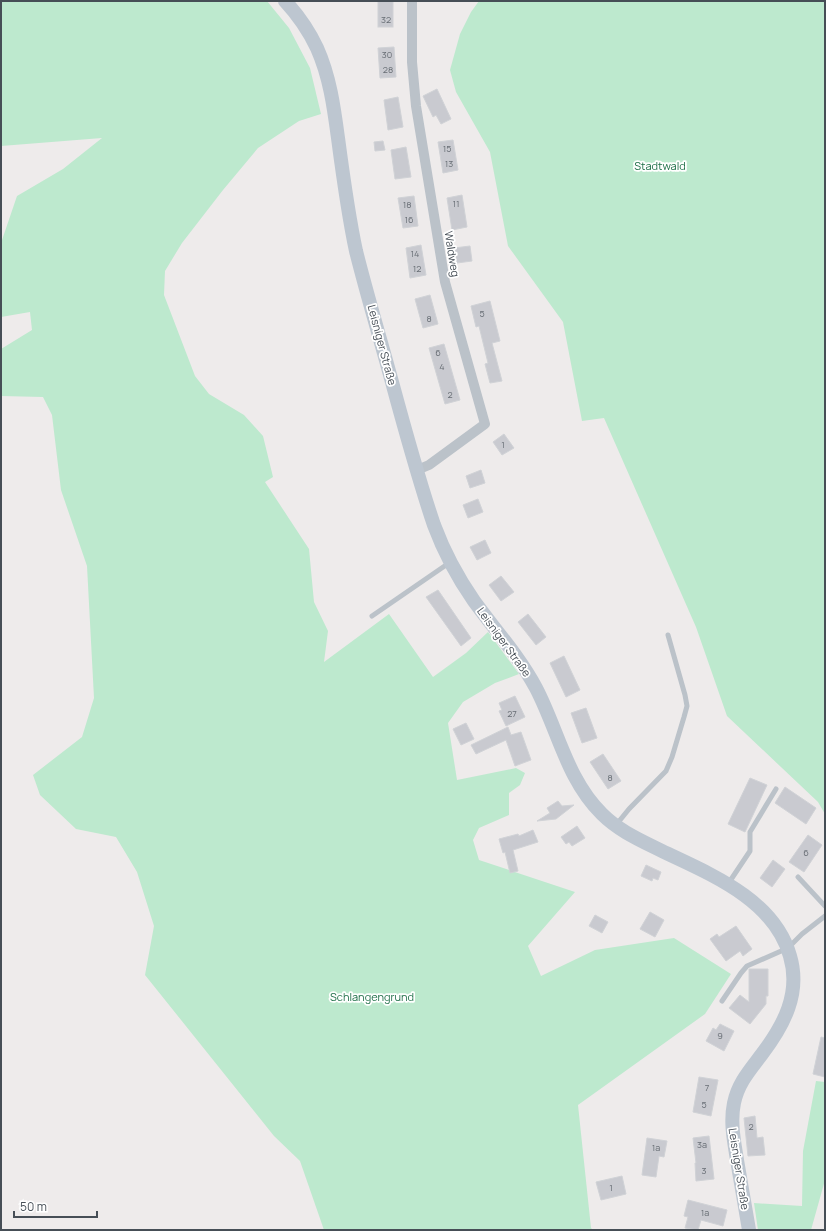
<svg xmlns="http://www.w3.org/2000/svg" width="826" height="1231" viewBox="0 0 826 1231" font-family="Manrope,sans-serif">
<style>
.green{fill:#bde9ce}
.building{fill:#c9cad0;stroke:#d0d2d6}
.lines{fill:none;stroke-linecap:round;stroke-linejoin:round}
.lane{stroke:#bbc2c9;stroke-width:5}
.street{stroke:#bbc2c9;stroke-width:10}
.secondary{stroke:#bdc6d0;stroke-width:14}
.labels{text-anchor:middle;stroke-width:3.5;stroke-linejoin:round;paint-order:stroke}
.number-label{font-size:9px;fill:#676d74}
.park-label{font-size:11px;fill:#1f6f48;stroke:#fff}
.street-label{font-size:11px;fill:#464e56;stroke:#fff}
</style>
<rect width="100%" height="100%" fill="#eeebeb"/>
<g class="green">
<polygon points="1,1 267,1 289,28 310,68 321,114 299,121 258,148 223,190 182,243 165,271 164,295 195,376 209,394 244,415 263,436 273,477 265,482 309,549 314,602 328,631 324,662 389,614 433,677 466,653 488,632 519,674 495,683 463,702 448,723 457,780 516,768 525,773 520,785 509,793 509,815 479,828 473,840 479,860 575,892 528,946 541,976 595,950 674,938 731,974 705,1014 578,1105 591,1228 593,1230 324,1230 300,1161 274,1136 145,975 154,926 137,872 116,837 76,829 40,795 33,775 82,737 94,698 87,566 61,490 52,415 43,397 1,396 1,349 32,330 30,312 1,317 1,243 17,196 63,169 102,138 1,146"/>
<polygon points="479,1 825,1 825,814 818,802 727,716 696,627 604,418 582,421 563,322 508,246 490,152 456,92 450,70 460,34 471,12"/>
<polygon points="816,1081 825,1082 825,1180 811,1230 758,1230 754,1203 802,1206 803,1151"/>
</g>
<g class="building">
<rect x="378" y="1" width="15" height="26"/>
<polygon points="394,47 396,77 380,78 378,48"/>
<polygon points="437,89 451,119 441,124 436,115 433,117 423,96"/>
<polygon points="398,97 403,127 388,130 384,100"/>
<polygon points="453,140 458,170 443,173 438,142"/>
<polygon points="383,141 385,150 375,151 374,142"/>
<polygon points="406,147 411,177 395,179 391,150"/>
<polygon points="462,195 467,227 452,230 447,198"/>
<polygon points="414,196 418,226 403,228 398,198"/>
<polygon points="421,245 426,275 410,278 406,248"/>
<polygon points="470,246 472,261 457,263 454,248"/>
<polygon points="430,295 438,324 423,328 415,299"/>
<polygon points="490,301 500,341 492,343 502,381 490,383 485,364 488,363 479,326 476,327 471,306"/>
<polygon points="444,344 460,400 445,404 429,348"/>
<polygon points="504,434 514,448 502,455 493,442"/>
<polygon points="481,470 485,483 470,488 466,476"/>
<polygon points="478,499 483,512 468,518 463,505"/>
<polygon points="485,540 491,553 477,560 470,547"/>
<polygon points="501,576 514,592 501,601 489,585"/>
<polygon points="438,590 471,638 461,646 426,597"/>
<polygon points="528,614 546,637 536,645 518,622"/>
<polygon points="564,656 580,690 566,697 550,663"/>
<polygon points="515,696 525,717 506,726 499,711 502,710 499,703"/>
<polygon points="586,708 597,738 582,743 571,713"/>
<polygon points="466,723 474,739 461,745 453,729"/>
<polygon points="508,727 511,735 521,732 531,760 515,766 506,740 476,754 471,745"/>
<polygon points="603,754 621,781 608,789 590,762"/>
<polygon points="750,778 767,785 745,832 728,824"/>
<polygon points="785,787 816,808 806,824 775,803"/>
<polygon points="558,801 562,806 574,805 556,819 537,821 550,813 547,808"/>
<polygon points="577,826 585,838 572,846 569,842 566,844 561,837"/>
<polygon points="533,830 538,842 513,850 518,871 510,873 505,852 503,853 499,839 518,834 519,836"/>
<polygon points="808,835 822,845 804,872 789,862"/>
<polygon points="773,860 785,869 772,887 760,878"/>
<polygon points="646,865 661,872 658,880 653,878 652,881 641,876"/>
<polygon points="650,912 664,920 655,937 640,929"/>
<polygon points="595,915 608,922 602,933 589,926"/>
<polygon points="736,926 752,949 743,956 740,951 726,961 710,939 717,934 719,937"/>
<polygon points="749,969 768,969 768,996 766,996 766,1004 750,1024 729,1008 740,995 749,1002"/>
<polygon points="720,1024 734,1031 724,1051 706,1041 713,1028 716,1030"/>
<polygon points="821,1037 825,1038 825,1077 813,1074"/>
<polygon points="699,1077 718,1080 711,1116 693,1112"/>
<polygon points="755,1116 757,1138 763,1137 765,1155 748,1156 744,1118"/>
<polygon points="709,1136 714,1179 696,1181 695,1163 696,1163 693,1138"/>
<polygon points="647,1138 667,1141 664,1157 659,1156 656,1177 642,1175"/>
<polygon points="622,1176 626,1194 601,1200 596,1182"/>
<polygon points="688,1200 727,1210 723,1226 701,1220 698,1230 685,1228 688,1217 684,1216"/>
</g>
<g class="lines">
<g class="lane">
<polyline points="372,616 449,563"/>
<polyline points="616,825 629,809 666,771 672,757 684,717 687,706 685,695 668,635"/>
<polyline points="798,877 825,906"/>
<polyline points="728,884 750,851 750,832 776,789"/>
<polyline points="722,1001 741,973 747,966 788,948 802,934 825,916"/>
</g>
<polyline class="street" points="412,1 412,62 416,106 445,282 485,424 429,465 417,470"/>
<path class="secondary" d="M 285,1 C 298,15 309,31 317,48 C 330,77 334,108 338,138 C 343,176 348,214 356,251 C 367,295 380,338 392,382 C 405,430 418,478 434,525 C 444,552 458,578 474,601 C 495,630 519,656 536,688 C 558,730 567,780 602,814 C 619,831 640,840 662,851 C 710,874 774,899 790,956 C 801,993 784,1025 762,1054 C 750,1070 738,1083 734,1103 C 730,1122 734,1141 737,1160 C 741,1183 745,1206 749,1230"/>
</g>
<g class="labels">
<g class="number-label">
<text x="386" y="23">32</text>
<text x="387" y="58">30</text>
<text x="388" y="73">28</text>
<text x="447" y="152">15</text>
<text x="449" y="167">13</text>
<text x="456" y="207">11</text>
<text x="407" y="208">18</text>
<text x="409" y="223">16</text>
<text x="415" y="257">14</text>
<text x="417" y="272">12</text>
<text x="482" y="317">5</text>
<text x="429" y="322">8</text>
<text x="438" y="356">6</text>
<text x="442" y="370">4</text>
<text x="450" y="398">2</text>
<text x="503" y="448">1</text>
<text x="512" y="717">27</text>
<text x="610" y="781">8</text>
<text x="806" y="856">6</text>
<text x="720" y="1039">9</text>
<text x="707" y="1091">7</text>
<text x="704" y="1108">5</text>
<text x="751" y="1130">2</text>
<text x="702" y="1148">3a</text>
<text x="656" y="1151">1a</text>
<text x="704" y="1174">3</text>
<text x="611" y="1191">1</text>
<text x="705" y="1216">1a</text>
</g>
<g class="park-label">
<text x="660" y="170">Stadtwald</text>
<text x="372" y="1001">Schlangengrund</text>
</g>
<g class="street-label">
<text transform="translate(452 254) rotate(81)" y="4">Waldweg</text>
<text transform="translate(382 345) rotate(75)" y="4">Leisniger Straße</text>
<text transform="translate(504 642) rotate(54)" y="4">Leisniger Straße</text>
<text transform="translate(739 1169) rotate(81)" y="4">Leisniger Straße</text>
</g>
</g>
<rect width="826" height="1231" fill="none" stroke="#464e56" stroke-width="4"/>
<path d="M14 1211v6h83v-6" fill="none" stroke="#464e56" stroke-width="2"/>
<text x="20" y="1211" font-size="12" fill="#464e56" stroke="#ffffff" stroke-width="3" paint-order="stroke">50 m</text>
</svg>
